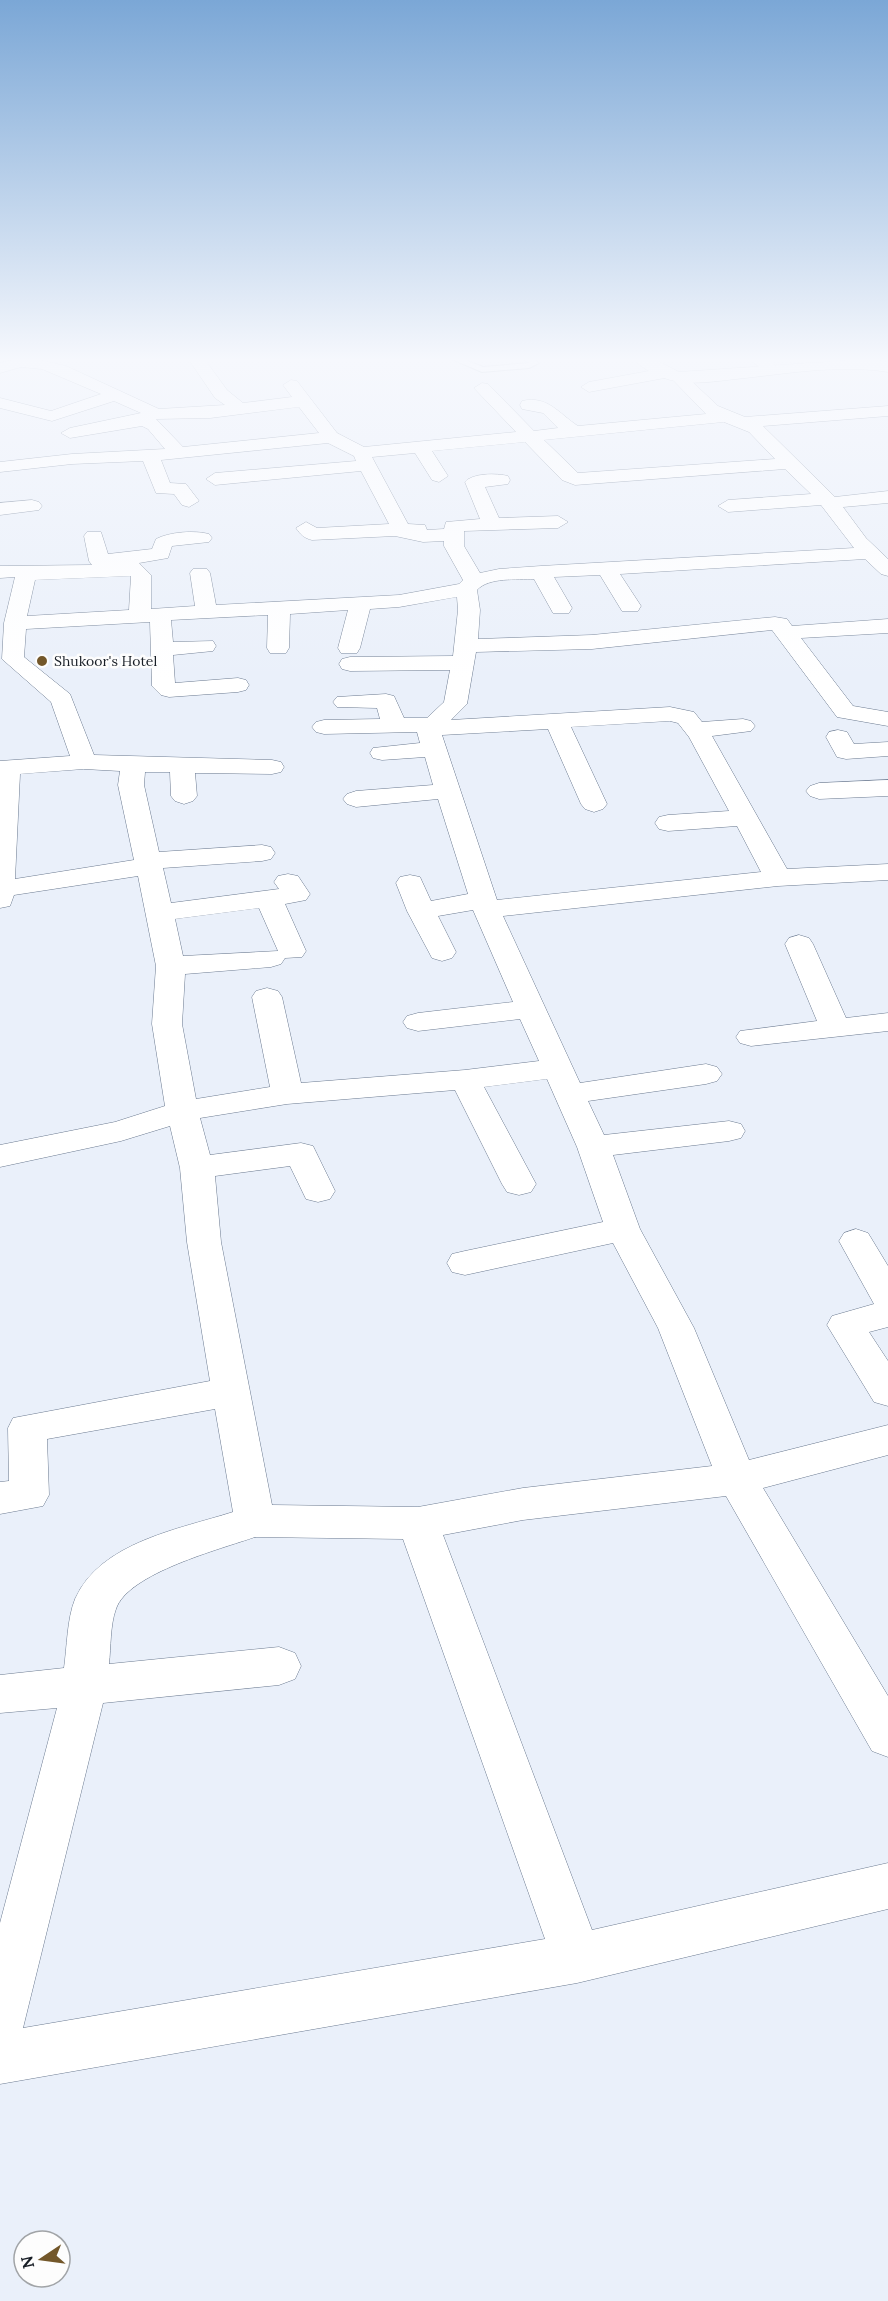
<svg xmlns="http://www.w3.org/2000/svg" width="888" height="2301" viewBox="0 0 888 2301" font-family="Lora,serif">
<style>
.lines{fill:none;stroke-linecap:round;stroke-linejoin:round}
.lane-casing{stroke:#6b7a90;stroke-width:2}
.street-casing{stroke:#6b7a90;stroke-width:1}
.secondary-casing{stroke:#6b7a90;stroke-width:1}
.lane{fill:#fff;fill-rule:evenodd}
.street{fill:#fff;fill-rule:evenodd}
.secondary{fill:#fff;fill-rule:evenodd}
.poi-dot{fill:#73572a;stroke:#fdfdfd;stroke-width:2}
.labels{text-anchor:middle;stroke-width:5;stroke-linejoin:round;paint-order:stroke}
.far-poi-label{font-size:14px;fill:#181e26;stroke:#fdfdfd;text-anchor:start}
</style>
<rect width="100%" height="100%" fill="#eaf0fa"/>
<g class="lines">
<defs>
<polygon id="lane" points="447,357 457,357 483,367 529,363 521,357 530,357 539,363 529,368 482,372"/>
<g id="street">
<path d="M 27,357 L 66,366 L 159,409 L 225,405 L 215,398 L 187,357 L 203,357 L 227,390 L 243,403 L 292,397 L 283,385 L 291,380 L 297,381 L 337,433 L 364,447 L 516,432 L 474,388 L 482,383 L 488,384 L 534,431 L 558,428 L 543,413 L 522,409 L 520,405 L 522,401 C 548,395 559,414 578,426 L 706,414 L 670,377 L 589,392 L 581,387 L 589,382 L 665,368 L 673,373 L 684,374 L 718,406 L 745,417 L 888,406 L 888,416 L 763,426 L 835,497 L 888,491 L 888,503 L 843,507 L 866,538 L 888,559 L 888,576 L 881,574 L 865,559 L 620,574 L 641,606 L 638,611 L 622,611 L 600,575 L 554,577 L 572,608 L 569,613 L 553,613 L 534,579 C 517,580 489,577 477,590 L 480,610 L 478,639 L 592,635 L 775,617 L 787,619 L 792,626 L 888,619 L 888,633 L 801,638 L 853,706 L 888,712 L 888,726 L 837,717 L 772,630 L 592,649 L 476,652 L 467,704 L 451,720 L 670,707 L 694,712 L 702,722 L 743,719 L 751,721 L 755,726 L 751,731 L 712,736 L 787,869 L 888,864 L 888,880 L 778,886 L 503,916 L 580,1083 L 706,1064 L 717,1067 L 722,1074 L 717,1081 L 706,1084 L 588,1101 L 604,1135 L 729,1121 L 741,1124 L 745,1131 L 741,1138 L 729,1141 L 613,1155 L 640,1229 L 694,1328 L 749,1460 L 888,1425 L 888,1455 L 763,1488 L 888,1696 L 888,1757 L 872,1751 L 726,1496 L 523,1520 L 443,1535 L 592,1930 L 888,1863 L 888,1909 L 577,1983 L 0,2084 L 0,1923 L 57,1708 L 0,1713 L 0,1675 L 64,1668 C 67,1647 67,1619 75,1599 C 100,1542 180,1529 233,1512 L 215,1409 L 47,1439 L 49,1495 L 43,1506 L 0,1514 L 0,1482 L 9,1481 L 8,1428 L 13,1418 L 210,1381 L 187,1242 L 180,1168 L 170,1126 L 121,1141 L 0,1167 L 0,1145 L 115,1122 L 165,1106 L 152,1024 L 156,966 L 138,876 L 14,895 L 10,906 L 0,908 L 0,761 L 70,756 L 51,702 L 2,659 L 4,623 L 15,577 L 0,578 L 0,566 L 92,565 L 89,561 L 84,536 L 87,532 L 101,532 L 108,554 L 152,549 L 156,539 C 169,532 195,530 209,534 L 212,538 L 209,542 L 172,546 L 168,558 L 139,563 L 151,575 L 151,609 L 195,606 L 190,573 L 193,569 L 207,569 L 210,573 L 216,605 L 399,595 L 459,584 L 463,580 L 444,546 L 444,541 L 423,542 L 395,536 L 312,540 C 304,538 301,535 296,528 L 306,522 L 317,528 L 389,524 L 361,471 L 215,485 L 206,479 L 215,473 L 356,461 L 354,456 L 328,443 L 161,460 L 170,483 L 186,484 L 199,501 L 189,507 L 182,505 L 174,494 L 156,493 L 143,461 L 72,464 L 0,472 L 0,462 L 72,454 L 165,449 L 148,429 L 142,426 L 70,438 L 61,433 L 70,428 L 141,413 L 114,401 L 52,421 L 0,408 L 0,398 L 51,411 L 101,394 L 42,369 L 21,367 L 0,373 L 0,363 ZM 299,407 L 319,433 L 183,447 L 156,419 L 210,418 ZM 724,422 L 749,432 L 775,459 L 578,473 L 544,440 ZM 525,442 L 562,480 L 575,485 L 785,469 L 811,494 L 728,500 L 718,506 L 728,512 L 821,505 L 854,548 L 541,566 L 499,569 L 480,573 L 464,546 L 464,531 L 558,528 L 568,522 L 558,516 L 499,518 L 485,487 L 508,484 L 510,480 L 508,476 C 497,473 472,473 465,482 L 480,519 L 446,522 L 444,529 L 427,530 L 425,525 L 408,524 L 372,457 L 415,453 L 432,480 L 439,482 L 448,476 L 432,451 ZM 131,576 L 129,610 L 27,616 L 35,580 ZM 457,597 L 458,610 L 453,656 L 350,657 L 342,659 L 339,664 L 342,669 L 350,671 L 450,670 L 444,702 L 427,718 L 404,718 L 394,696 L 386,694 L 337,697 L 333,702 L 337,707 L 377,708 L 380,719 L 324,720 L 316,722 L 312,727 L 316,732 L 324,734 L 417,732 L 420,743 L 373,748 L 370,753 L 373,758 L 382,760 L 425,757 L 433,785 L 356,791 L 347,794 L 343,799 L 347,804 L 356,807 L 438,799 L 468,894 L 431,901 L 420,877 L 410,875 L 400,877 L 396,883 L 407,911 L 432,958 L 442,961 L 452,958 L 456,952 L 438,916 L 473,910 L 513,1002 L 418,1013 L 407,1016 L 403,1022 L 407,1028 L 418,1031 L 520,1019 L 539,1061 L 465,1070 L 301,1083 L 282,997 L 278,991 L 267,988 L 256,991 L 252,997 L 270,1087 L 196,1099 L 182,1024 L 185,974 L 271,967 L 281,964 L 285,958 L 302,957 L 306,951 L 285,904 L 306,900 L 310,894 L 298,876 L 288,874 L 278,876 L 274,882 L 279,889 L 171,903 L 163,868 L 262,861 L 271,859 L 275,853 L 271,847 L 262,845 L 159,852 L 144,785 L 145,772 L 170,772 L 171,796 L 175,801 L 184,804 L 193,801 L 197,796 L 195,773 L 272,774 L 281,772 L 284,767 L 281,762 L 272,760 L 94,755 L 70,694 L 24,657 L 26,629 L 150,622 L 152,686 L 161,695 L 169,697 L 238,692 L 246,690 L 249,685 L 246,680 L 238,678 L 175,683 L 173,655 L 213,651 L 216,646 L 213,641 L 173,642 L 171,620 L 268,615 L 267,648 L 270,653 L 286,653 L 289,648 L 290,614 L 348,610 L 338,648 L 341,653 L 357,653 L 360,648 L 370,609 L 399,607 ZM 670,721 L 678,723 L 689,737 L 729,811 L 668,815 L 659,817 L 655,823 L 659,829 L 668,831 L 737,826 L 761,872 L 497,900 L 442,735 L 548,729 L 581,804 L 585,809 L 594,812 L 603,809 L 607,804 L 571,727 ZM 84,769 L 120,771 L 118,785 L 134,860 L 15,879 L 20,774 ZM 259,908 L 278,951 L 183,956 L 175,919 ZM 547,1079 L 577,1147 L 603,1222 L 465,1251 L 452,1254 L 447,1263 L 452,1272 L 465,1275 L 613,1243 L 658,1328 L 712,1466 L 523,1488 L 418,1507 L 272,1505 L 221,1242 L 215,1176 L 290,1166 L 306,1199 L 318,1202 L 330,1199 L 335,1191 L 313,1146 L 301,1143 L 210,1155 L 200,1118 L 287,1104 L 455,1090 L 502,1184 L 507,1192 L 519,1195 L 531,1192 L 536,1184 L 484,1087 ZM 255,1537 L 403,1539 L 545,1939 L 23,2028 L 103,1703 L 279,1685 L 295,1679 L 301,1666 L 295,1653 L 279,1647 L 109,1664 C 111,1647 110,1625 116,1609 C 128,1573 221,1549 255,1537 Z"/>
<polygon points="748,357 765,357 780,370 778,373 766,373"/>
<polygon points="32,500 39,502 42,506 39,510 0,515 0,503"/>
<polygon points="838,730 847,732 854,744 888,742 888,756 846,759 837,757 826,737 829,732"/>
<polygon points="888,780 888,796 819,799 810,796 806,791 810,786 819,783"/>
<polygon points="799,935 809,938 813,944 846,1018 888,1013 888,1031 751,1046 740,1043 736,1037 740,1031 817,1021 785,944 789,938"/>
<polygon points="856,1229 868,1233 888,1266 888,1327 869,1332 888,1361 888,1406 874,1402 827,1325 832,1316 874,1304 839,1241 844,1233"/>
</g>
<path id="secondary" d="M 632,357 L 650,357 L 679,372 L 870,359 L 888,362 L 888,372 C 839,364 785,374 736,379 C 717,381 695,385 676,381 C 661,379 641,369 632,357 Z"/>
</defs>
<use href="#lane" class="lane-casing"/>
<use href="#street" class="street-casing"/>
<use href="#secondary" class="secondary-casing"/>
<use href="#lane" class="lane"/>
<use href="#street" class="street"/>
<use href="#secondary" class="secondary"/>
</g>
<linearGradient id="sky" x2="0" y2="1"><stop stop-color="#7ba7d6"/><stop offset="0.53" stop-color="#f6f8fd"/><stop offset="1" stop-color="#f6f8fd" stop-opacity="0"/></linearGradient>
<rect width="888" height="679" fill="url(#sky)"/>
<circle class="poi-dot" cx="42" cy="661" r="6"/>
<g class="labels">
<g class="far-poi-label">
<text x="54" y="666">Shukoor's Hotel</text>
</g>
</g>
<g transform="translate(42 2259) rotate(257)"><circle r="28" fill="#fdfdfd" stroke="#a1a4a7" stroke-width="1.5"/>
<path d="M0-4.5L10 22L0 15L-10 22Z" fill="#73572a"/>
<text y="-9" font-size="16" font-weight="bold" text-anchor="middle" fill="#181e26">N</text>
</g>
</svg>
